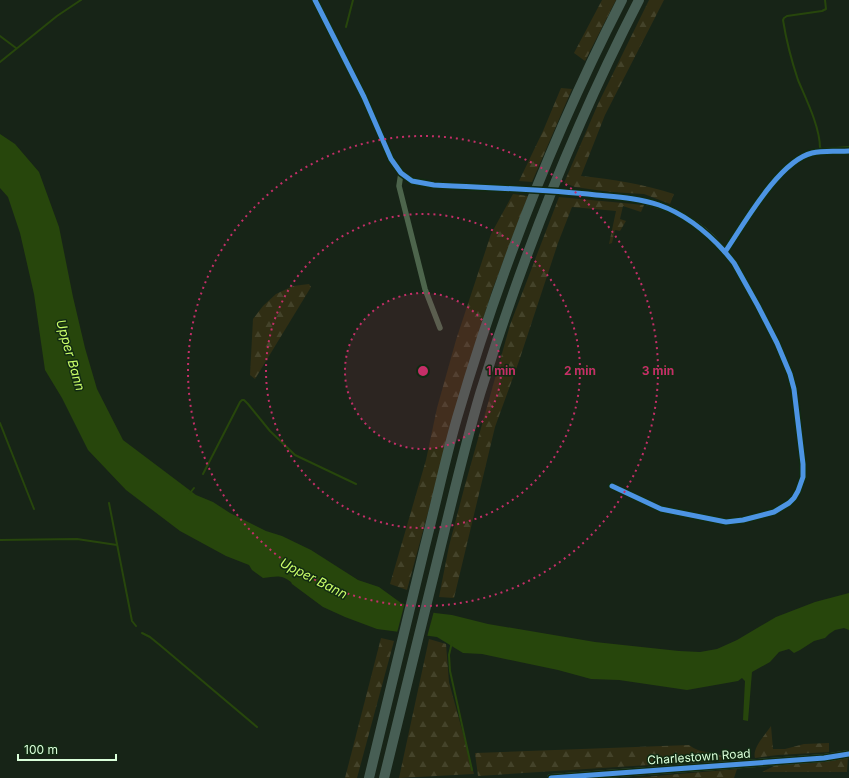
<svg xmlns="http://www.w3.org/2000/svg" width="849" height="778" viewBox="0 0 849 778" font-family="Inter,sans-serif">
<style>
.forest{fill:url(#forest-firs)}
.water{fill:#27460c}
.pier{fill:#172417}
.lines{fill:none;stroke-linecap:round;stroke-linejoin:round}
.stream{stroke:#27460c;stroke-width:2}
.minor{stroke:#4d654c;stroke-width:5.5}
.secondary{stroke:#496047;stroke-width:8}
.motorway{stroke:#475e54;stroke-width:10}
.minor-bridge{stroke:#4d654c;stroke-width:5.5}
.cycleway-casing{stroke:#112a12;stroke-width:8}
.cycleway{stroke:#4d94e3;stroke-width:5}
.ring{fill:none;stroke:#c42f68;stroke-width:2;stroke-dasharray:2 4}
.labels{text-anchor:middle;stroke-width:3;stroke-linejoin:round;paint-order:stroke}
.street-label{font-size:12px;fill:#daffda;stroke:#112a12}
.water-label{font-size:13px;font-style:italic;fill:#cafe69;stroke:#112a12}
.centre{fill:#c42f68;stroke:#112a12;stroke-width:2}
.ring-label{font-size:12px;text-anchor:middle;font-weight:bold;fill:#c42f68;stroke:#112a12;stroke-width:3;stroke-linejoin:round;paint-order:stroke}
</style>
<defs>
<pattern id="forest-firs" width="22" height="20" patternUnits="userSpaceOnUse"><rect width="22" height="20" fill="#302e14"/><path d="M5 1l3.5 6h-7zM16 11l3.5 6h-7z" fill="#44432a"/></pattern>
</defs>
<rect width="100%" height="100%" fill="#172417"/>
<g class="forest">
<polygon points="602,0 616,0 585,61 574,53"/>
<path d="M 649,0 L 664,0 L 605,115 L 581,176 C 613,179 643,184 674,194 L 670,204 L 644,194 L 610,192 L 575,187 L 564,183 L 598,104 Z"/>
<polygon points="561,88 572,89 532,182 519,181 543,131"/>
<polygon points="513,194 528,196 492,291 463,383 407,590 390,584 426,460 437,408 456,340 491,234"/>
<polygon points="559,197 644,205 641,212 623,206 620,219 626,221 620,231 615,230 612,243 609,244 616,211 572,207 558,243 519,361 495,427 454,598 439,597 449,546 465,485 510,325"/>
<polygon points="309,284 311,287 255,379 250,375 253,319 263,306 276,294 293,286"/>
<polygon points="381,638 394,641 357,778 345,778"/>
<polygon points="429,639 446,644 449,682 474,774 399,778"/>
<path d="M 771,726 L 773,749 L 785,749 L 804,744 L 829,743 L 829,752 L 778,755 L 755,758 C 752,748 765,735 771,726 Z"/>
<path d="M 689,745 C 692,747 695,749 698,750 C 709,754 719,751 727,760 L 478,776 L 475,753 Z"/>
<polygon points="848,757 847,772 762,772 776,765"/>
<polygon points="737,769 734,778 633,778"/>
</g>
<path class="water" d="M 0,134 L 15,144 L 39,172 L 59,227 L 73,297 L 85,348 L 97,389 L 123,440 L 196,495 L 213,502 L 230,513 L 266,531 L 282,536 L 311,550 L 358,580 L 379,587 L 401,603 L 435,613 L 452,615 L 488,624 L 595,642 L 679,651 L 700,652 L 717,649 L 737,640 L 776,617 L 815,602 L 849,593 L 849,630 L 844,628 L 835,630 L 829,634 L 825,638 L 814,641 L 800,650 L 794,653 L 789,649 L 779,652 L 770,662 L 752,672 L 748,721 L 743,720 L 745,681 L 742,678 L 738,681 L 687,690 L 619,680 L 591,679 L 558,670 L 482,654 L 463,653 L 437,637 L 377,629 L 345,617 L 323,607 L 292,584 L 291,582 C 280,574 276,577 263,578 L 252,570 L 249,565 L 226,556 L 180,531 L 126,490 L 88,450 L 62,398 L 45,370 L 34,294 L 20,233 L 8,197 L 0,188 Z"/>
<polygon class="pier" points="405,602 434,611 427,637 397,633"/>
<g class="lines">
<g class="stream">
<path d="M 825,0 L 826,9 L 822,11 L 787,16 L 784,18 L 783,20 C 786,39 792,62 798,80 C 806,99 820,127 820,148 L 822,149 L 849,147"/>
<polyline points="346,27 353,0"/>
<polyline points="0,36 16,48"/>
<polyline points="0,62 57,16 81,0"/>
<polyline points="0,423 34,509"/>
<polyline points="203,474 240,402 242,400 244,400 248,404 270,431 295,455 356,484"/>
<polyline points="190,493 194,488"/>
<polyline points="109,503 132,621 136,626"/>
<polyline points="0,540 77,539 117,545"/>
<polyline points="142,633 150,637 161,646 257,727"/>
<polyline points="452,642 449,655 450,671 472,770"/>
</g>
<g class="minor">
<polyline points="315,0 364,97 391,159 401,173 412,181 434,185 516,189"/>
<polyline points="401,173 399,186 425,289 440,328"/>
<path d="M 570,193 C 621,196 671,199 711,236 C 716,241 720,246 725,252 C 744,224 779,161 812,153 C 824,150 837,152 849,151"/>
<polyline points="612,486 661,509 726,522 743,520 774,512 789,503 794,498 798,491 803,477 803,464 794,389 790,374 777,343 758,306 734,263 725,252"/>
</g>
<polyline class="secondary" points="551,778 824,758 849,754"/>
<g class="motorway">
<path d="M 369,778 C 388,701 406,623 425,546 C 436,503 445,460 457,418 C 499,274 554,133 622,0"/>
<path d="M 384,778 C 404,695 424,612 445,529 C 456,484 467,438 480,394 C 522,258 574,126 639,0"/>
</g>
<polyline class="minor-bridge" points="516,189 570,193"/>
<defs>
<g id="cycleway">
<path d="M 315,0 L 364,97 L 391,159 L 401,173 L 412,181 L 434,185 C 488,188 542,189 596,195 C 617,197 638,198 659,205 C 685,214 706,231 725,252 C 744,224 779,161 812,153 C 824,150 837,152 849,151"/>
<polyline points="612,486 661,509 726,522 743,520 774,512 789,503 794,498 798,491 803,477 803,464 794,389 790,374 777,343 758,306 734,263 725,252"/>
<polyline points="551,778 824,758 849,754"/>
</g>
</defs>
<use href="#cycleway" class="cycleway-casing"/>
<use href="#cycleway" class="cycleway"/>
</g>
<circle cx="423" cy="371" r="78" fill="#c42f68" fill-opacity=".12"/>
<g class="ring">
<circle cx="423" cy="371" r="78"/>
<circle cx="423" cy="371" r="157"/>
<circle cx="423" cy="371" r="235"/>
</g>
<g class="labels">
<g class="street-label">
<text transform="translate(699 757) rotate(-4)" y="4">Charlestown Road</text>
</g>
<g class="water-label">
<text transform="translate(71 355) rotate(74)" y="5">Upper Bann</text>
<text transform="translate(314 578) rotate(27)" y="5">Upper Bann</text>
</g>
</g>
<circle cx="423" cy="371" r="6" class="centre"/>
<g class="ring-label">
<text x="501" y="375">1 min</text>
<text x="580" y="375">2 min</text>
<text x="658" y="375">3 min</text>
</g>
<path d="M18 754v6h98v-6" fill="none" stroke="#daffda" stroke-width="2"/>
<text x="24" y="754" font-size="12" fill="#daffda" stroke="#112a12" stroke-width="3" paint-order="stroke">100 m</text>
</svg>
